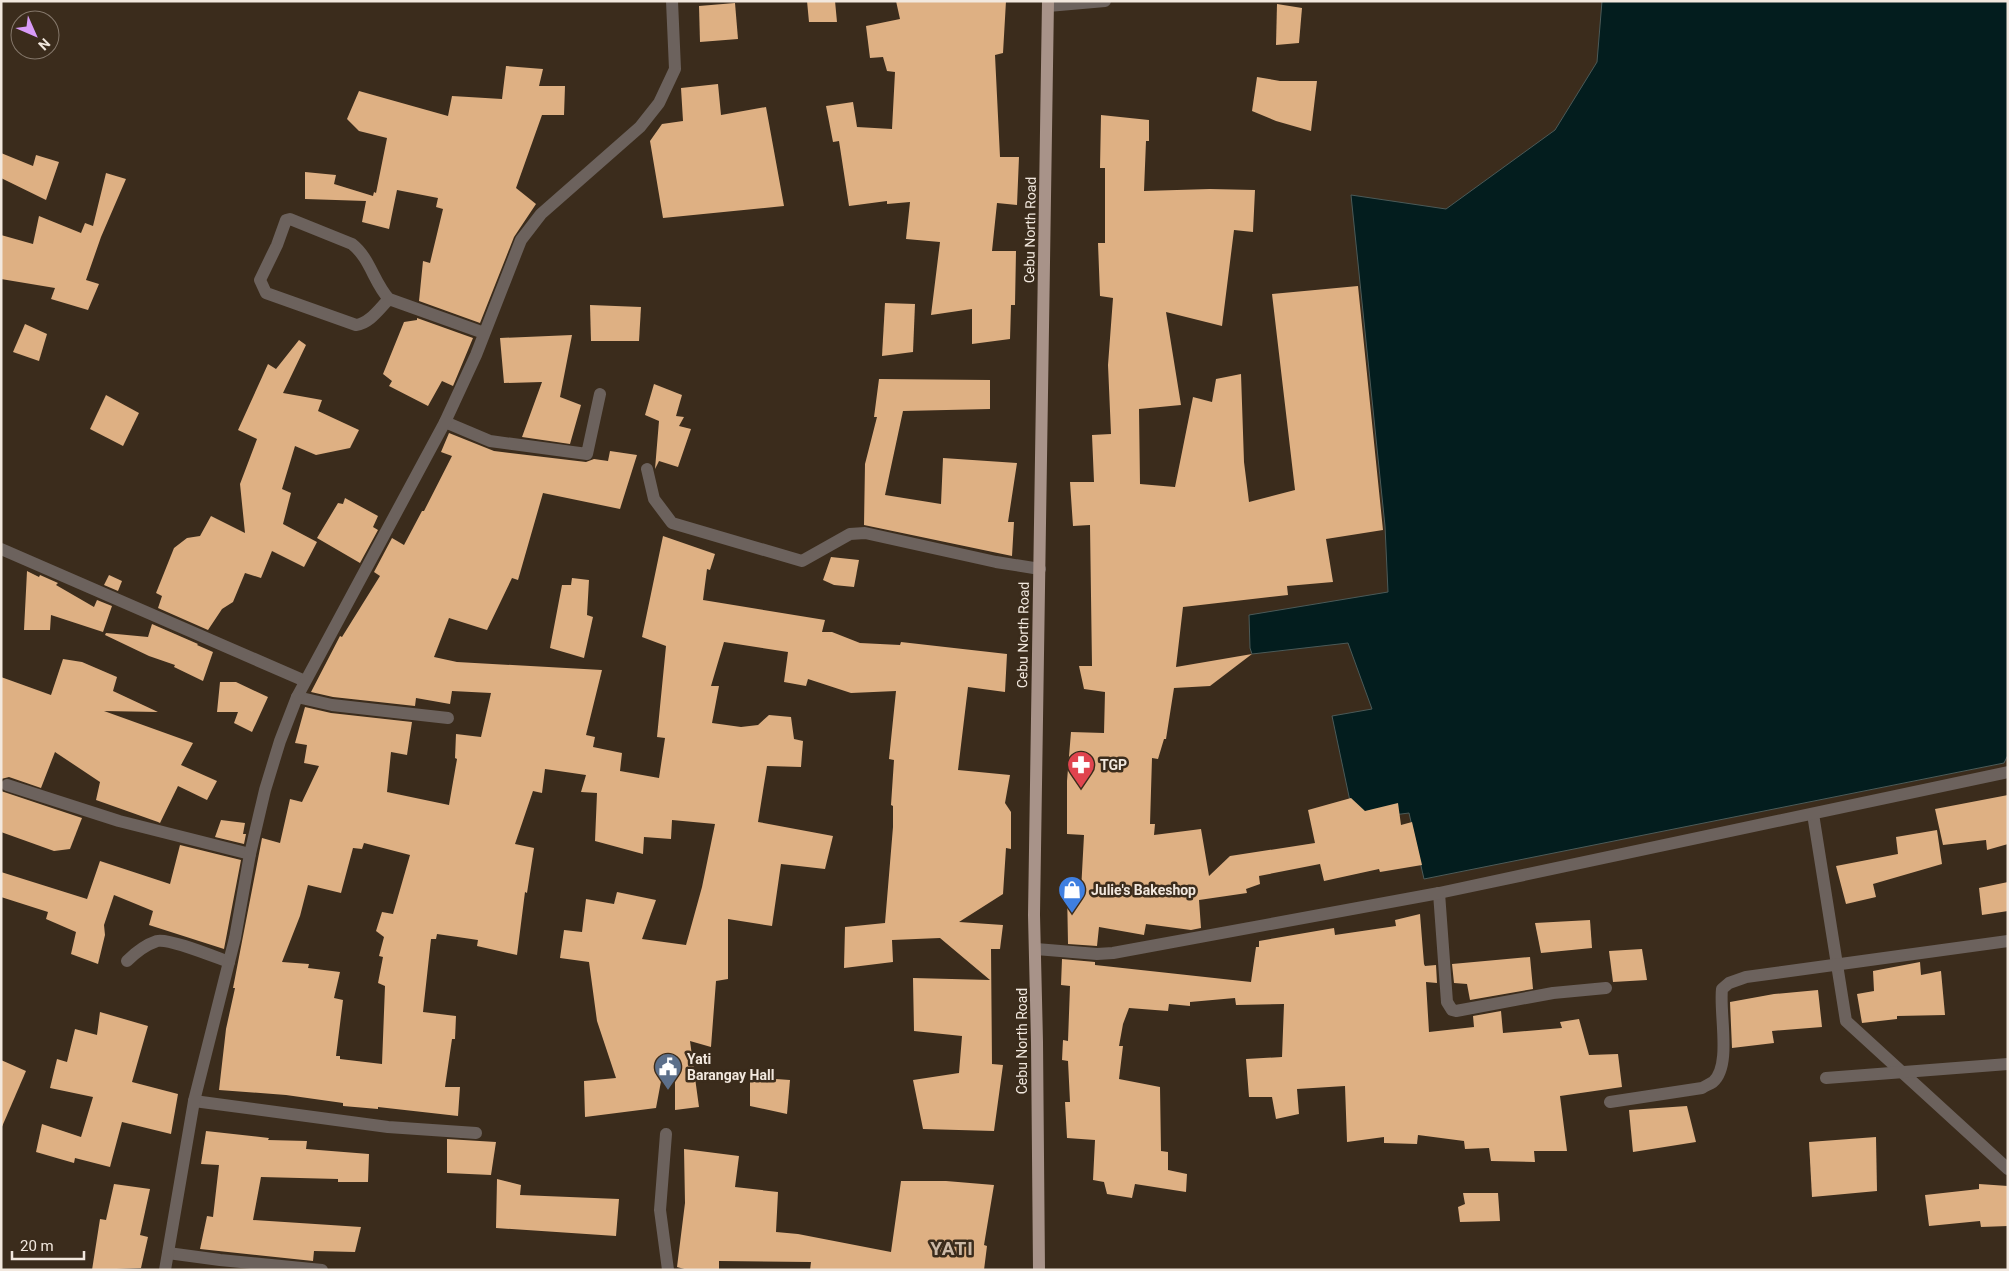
<svg xmlns="http://www.w3.org/2000/svg" width="2009" height="1271" viewBox="0 0 2009 1271" font-family="Roboto,sans-serif">
<style>
.water{fill:#031d1e;stroke:#4b5a58}
.building{fill:#deb083;fill-rule:evenodd}
.lines{fill:none;stroke-linecap:round;stroke-linejoin:round}
.street{stroke:#6c625d;stroke-width:12}
.primary{stroke:#a89389;stroke-width:12}
.labels{text-anchor:middle;stroke-width:5;stroke-linejoin:round;paint-order:stroke}
.street-label{font-size:14px;fill:#f2e8de;stroke:#3b2c1c}
.poi-label{font-size:14px;font-weight:bold;fill:#f2e8de;stroke:#3b2c1c;text-anchor:start}
.district-label{font-size:19px;font-weight:bold;letter-spacing:1px;fill:#cdbaa7;stroke:#3b2c1c}
</style>
<rect width="100%" height="100%" fill="#3b2c1c"/>
<polygon class="water" points="1602,1 2008,1 2008,755 2004,763 1424,879 1409,813 1354,820 1332,716 1372,709 1348,643 1252,654 1250,648 1249,615 1388,592 1385,526 1351,195 1446,209 1555,130 1597,62"/>
<g class="building">
<polygon points="807,1 835,1 837,22 809,22"/>
<polygon points="896,1 1006,1 1003,53 995,55 1000,157 1019,157 1017,205 997,203 992,251 1016,251 1015,305 1011,305 1010,339 972,344 972,309 931,315 940,242 906,239 910,202 887,204 887,201 849,206 839,141 833,142 826,106 853,102 857,127 892,129 895,72 887,71 883,57 870,58 866,26 900,19"/>
<polygon points="735,3 738,39 700,42 699,6"/>
<polygon points="1277,4 1302,8 1299,43 1276,45"/>
<polygon points="506,66 543,69 539,86 565,86 564,115 542,115 516,188 536,204 514,237 480,323 419,301 423,261 430,263 443,209 436,207 438,198 397,190 389,229 362,222 366,201 305,199 305,172 336,175 334,184 373,196 374,192 376,193 387,138 359,131 347,119 359,91 448,116 452,96 502,99"/>
<polygon points="1257,77 1280,81 1317,81 1311,131 1276,121 1252,111"/>
<polygon points="718,84 721,115 766,107 784,206 663,218 650,141 662,124 683,121 681,88"/>
<polygon points="1101,115 1149,120 1149,141 1146,141 1144,191 1210,189 1255,190 1253,232 1234,230 1222,326 1166,312 1181,405 1139,409 1140,484 1175,487 1193,397 1212,402 1216,379 1241,374 1244,462 1249,502 1295,490 1272,294 1358,286 1383,530 1326,539 1333,582 1287,586 1288,595 1183,607 1176,667 1252,654 1210,686 1174,688 1166,739 1164,739 1158,759 1152,758 1150,824 1155,824 1154,835 1201,829 1209,876 1230,856 1315,843 1308,810 1351,798 1365,811 1398,803 1401,825 1412,822 1422,865 1380,872 1379,869 1324,881 1320,864 1259,876 1260,884 1246,889 1247,893 1199,900 1201,928 1191,930 1146,924 1144,935 1099,927 1097,946 1068,944 1067,889 1081,891 1084,835 1067,834 1067,781 1071,732 1104,733 1105,692 1084,689 1079,666 1092,666 1090,525 1073,526 1070,482 1094,482 1092,435 1111,434 1108,365 1113,298 1100,296 1098,243 1105,243 1105,168 1100,168"/>
<polygon points="1,153 33,166 36,155 59,162 46,200 1,178"/>
<polygon points="106,173 126,179 101,237 86,280 99,284 88,310 51,299 55,288 1,279 1,235 33,244 39,216 81,233 85,223 93,226"/>
<polygon points="885,303 915,304 913,352 882,356"/>
<polygon points="590,305 641,307 639,341 591,341"/>
<polygon points="417,318 473,338 453,386 442,381 428,406 389,386 392,381 383,374 404,322 417,320"/>
<polygon points="25,324 47,334 39,361 13,352"/>
<polygon points="572,335 560,397 581,405 570,444 522,437 542,382 504,383 500,338"/>
<polygon points="299,340 306,345 283,393 322,400 318,411 359,430 350,448 316,455 295,446 282,489 291,493 283,524 317,542 304,567 272,551 261,578 245,573 233,602 222,609 208,630 158,608 162,596 156,593 174,548 187,538 200,536 211,516 245,533 240,484 257,439 238,430 268,364 276,369"/>
<polygon points="879,379 990,380 990,409 903,411 885,495 941,504 943,458 1017,463 1008,522 1014,522 1012,556 864,525 865,464 877,417 874,417"/>
<polygon points="654,384 682,395 676,416 684,417 679,426 691,429 678,467 659,461 655,469 659,421 645,415"/>
<polygon points="106,395 139,413 123,446 90,429"/>
<path d="M 449,433 L 494,451 L 586,462 L 594,459 L 608,461 L 610,451 L 637,455 L 620,509 L 543,493 L 518,580 L 512,578 L 487,630 L 449,618 L 434,657 L 457,662 L 602,670 L 586,735 L 595,737 L 593,747 L 622,753 L 620,771 L 659,778 L 665,738 L 657,737 L 666,646 L 642,637 L 663,536 L 715,554 L 710,570 L 707,569 L 703,600 L 825,620 L 822,632 L 832,632 L 860,643 L 900,645 L 901,642 L 1007,654 L 1005,692 L 968,687 L 958,770 L 1010,775 L 1005,803 L 1011,812 L 1011,849 L 1006,848 L 1003,894 L 959,922 L 1003,925 L 1000,949 L 991,949 L 992,1064 L 1003,1065 L 994,1131 L 923,1129 L 913,1080 L 959,1073 L 962,1036 L 914,1031 L 913,978 L 990,980 L 940,938 L 892,940 L 893,962 L 844,968 L 845,927 L 885,923 L 893,827 L 893,806 L 891,805 L 894,760 L 889,759 L 896,691 L 851,693 L 808,679 L 806,686 L 784,682 L 788,652 L 724,642 L 711,686 L 719,686 L 712,723 L 741,727 L 758,725 L 769,715 L 791,717 L 794,739 L 803,741 L 801,767 L 767,766 L 758,822 L 833,836 L 825,869 L 781,864 L 772,926 L 728,919 L 728,979 L 716,981 L 711,1047 L 690,1041 L 699,1107 L 675,1110 L 675,1077 L 662,1076 L 656,1108 L 585,1117 L 584,1081 L 616,1078 L 597,1021 L 589,962 L 560,958 L 564,930 L 582,932 L 586,899 L 614,904 L 617,892 L 656,900 L 642,939 L 686,945 L 702,887 L 715,824 L 672,820 L 671,839 L 644,837 L 643,854 L 595,841 L 597,793 L 581,792 L 586,775 L 545,769 L 542,793 L 533,791 L 515,844 L 534,848 L 527,893 L 525,892 L 517,955 L 477,946 L 478,940 L 437,934 L 436,939 L 431,939 L 423,1012 L 456,1016 L 455,1039 L 452,1039 L 445,1087 L 460,1087 L 458,1116 L 378,1107 L 378,1109 L 343,1106 L 343,1103 L 286,1095 L 219,1090 L 226,1029 L 235,988 L 233,988 L 262,838 L 280,843 L 290,799 L 302,802 L 319,766 L 304,763 L 307,745 L 295,743 L 305,707 L 331,713 L 412,722 L 407,755 L 391,752 L 387,792 L 449,805 L 457,759 L 455,758 L 456,734 L 481,737 L 491,693 L 452,691 L 450,704 L 416,698 L 415,706 L 333,697 L 311,692 L 340,636 L 342,637 L 380,576 L 374,572 L 392,538 L 404,545 L 422,511 L 424,511 L 452,456 L 441,452 ZM 364,843 L 410,855 L 393,914 L 382,912 L 376,931 L 384,937 L 379,956 L 383,957 L 378,983 L 385,986 L 382,1064 L 340,1059 L 340,1056 L 336,1056 L 343,1000 L 334,998 L 340,972 L 308,968 L 309,964 L 282,962 L 300,916 L 308,885 L 341,893 L 353,848 L 362,849 Z"/>
<polygon points="345,498 378,516 373,527 378,530 360,563 317,538 338,503 343,504"/>
<polygon points="831,557 859,560 854,587 834,585 823,580"/>
<polygon points="27,571 39,577 40,575 58,583 56,585 94,607 97,600 112,606 103,632 51,615 50,630 24,630"/>
<polygon points="109,575 122,581 118,591 104,585"/>
<polygon points="572,578 589,580 587,615 593,617 584,658 550,648 562,585 571,585"/>
<polygon points="152,624 198,644 197,645 213,652 203,681 174,667 175,665 149,656 105,635 106,633 148,637"/>
<polygon points="63,659 82,662 117,677 113,691 158,712 104,711 193,743 181,765 217,781 207,800 178,786 160,823 158,822 96,800 100,782 55,752 41,788 9,777 1,779 1,677 51,695"/>
<polygon points="220,682 236,682 268,697 252,732 234,723 238,712 217,712"/>
<polygon points="1,791 82,818 70,849 54,851 1,832"/>
<polygon points="2008,795 2008,844 1987,850 1986,840 1943,845 1935,809"/>
<polygon points="221,820 245,823 243,834 246,834 244,844 215,837"/>
<polygon points="1937,830 1942,864 1873,884 1876,897 1846,904 1836,866 1898,854 1896,837"/>
<polygon points="180,845 241,860 224,949 149,925 153,911 114,895 104,925 105,935 98,964 71,954 76,932 46,919 48,912 1,897 1,872 87,899 100,861 170,884"/>
<polygon points="2008,882 2008,911 1982,915 1979,888"/>
<polygon points="1420,914 1424,964 1425,966 1436,965 1437,983 1426,982 1429,1032 1474,1027 1473,1016 1501,1011 1503,1033 1562,1028 1560,1022 1579,1019 1589,1055 1618,1054 1622,1087 1560,1096 1567,1151 1534,1151 1535,1162 1491,1161 1489,1148 1465,1149 1464,1141 1418,1135 1417,1144 1384,1143 1384,1137 1347,1142 1345,1086 1297,1089 1299,1114 1276,1119 1272,1097 1249,1097 1246,1059 1282,1057 1284,1004 1236,1005 1235,998 1190,1002 1190,1006 1169,1004 1168,1011 1129,1008 1123,1024 1119,1046 1123,1046 1119,1079 1160,1087 1161,1151 1168,1152 1168,1170 1187,1174 1186,1192 1135,1184 1132,1198 1107,1194 1104,1182 1093,1180 1095,1140 1067,1138 1065,1102 1070,1102 1068,1061 1062,1060 1063,1040 1068,1041 1070,986 1061,985 1062,959 1095,962 1095,965 1251,982 1256,947 1259,947 1259,941 1334,928 1335,935 1396,926 1395,920"/>
<polygon points="1590,920 1592,948 1541,953 1535,923"/>
<polygon points="1642,949 1647,980 1613,982 1609,951"/>
<polygon points="1530,957 1533,989 1470,1000 1467,984 1454,983 1452,964"/>
<polygon points="1920,962 1921,975 1941,971 1945,1015 1897,1016 1897,1019 1862,1023 1857,994 1874,991 1873,971"/>
<polygon points="1818,990 1822,1027 1772,1031 1774,1043 1732,1048 1730,1002 1774,994"/>
<polygon points="100,1012 148,1026 132,1082 178,1094 171,1134 122,1122 110,1167 75,1158 74,1163 36,1152 42,1124 81,1137 93,1097 50,1088 57,1059 67,1062 75,1029 97,1035"/>
<polygon points="1,1060 26,1071 1,1129"/>
<polygon points="750,1077 790,1080 787,1114 750,1106"/>
<polygon points="1687,1106 1696,1142 1633,1152 1629,1110"/>
<polygon points="206,1131 269,1138 268,1140 307,1141 306,1149 369,1154 368,1182 338,1182 338,1179 261,1177 253,1220 361,1227 355,1252 314,1251 313,1261 200,1249 207,1216 213,1217 219,1165 201,1164"/>
<polygon points="1876,1137 1877,1191 1812,1197 1809,1142"/>
<polygon points="447,1139 496,1142 491,1175 447,1173"/>
<polygon points="684,1149 739,1156 735,1187 778,1192 776,1232 798,1234 891,1252 901,1181 946,1181 994,1185 984,1245 987,1246 984,1270 810,1270 811,1262 719,1261 719,1270 688,1270 677,1267 685,1203"/>
<polygon points="497,1179 521,1185 520,1195 619,1199 616,1236 496,1228"/>
<polygon points="114,1184 150,1189 140,1235 148,1237 141,1268 92,1270 100,1219 106,1220"/>
<polygon points="1979,1184 2008,1186 2008,1226 1981,1227 1980,1221 1929,1226 1925,1195 1979,1189"/>
<polygon points="1463,1193 1498,1193 1500,1221 1460,1222 1458,1207 1465,1204"/>
</g>
<g class="lines">
<g class="street">
<polyline points="1048,6 1105,1"/>
<path d="M 389,299 C 379,309 370,323 356,325 L 266,293 L 260,280 L 277,245 L 286,220 L 290,219 L 352,244 C 370,258 374,283 389,299 L 484,333"/>
<polyline points="445,422 490,441 587,454 600,394"/>
<polyline points="647,469 654,499 672,523 802,561 850,534 865,533 996,562 1040,569"/>
<polyline points="1,549 305,681"/>
<polyline points="297,697 332,705 448,718"/>
<polyline points="7,785 119,821 250,854"/>
<polyline points="1813,814 1846,1021 2008,1169"/>
<polyline points="1439,893 1447,1002 1452,1010 1456,1011 1553,993 1606,988"/>
<polyline points="1036,949 1097,954 1113,953 1439,893 2008,772"/>
<path d="M 127,961 C 136,952 145,945 157,941 C 169,938 215,957 229,962"/>
<polyline points="1826,1078 2008,1064"/>
<polyline points="194,1101 388,1127 476,1133"/>
<path d="M 1610,1102 L 1702,1088 C 1705,1086 1710,1084 1713,1082 C 1732,1066 1719,1013 1722,989 L 1729,983 L 1746,977 L 2008,941"/>
<polyline points="666,1134 660,1210 668,1270"/>
<polyline points="168,1253 220,1260 322,1270"/>
<polyline points="165,1270 194,1101 235,938 250,854 265,790 280,741 297,697 445,422 476,355 521,240 541,214 640,127 659,103 675,69 672,1"/>
</g>
<polyline class="primary" points="1039,1270 1037,1042 1034,915 1048,1"/>
</g>
<defs>
<symbol id="pharmacy-pin" viewBox="-11 -11 22 30"><path d="M0 17L-7.5 6A9.5 9.5 0 1 1 7.5 6Z" fill="#e0444e" stroke="#3b2c1c"/><path d="M-2-6h4v4h4v4h-4v4h-4v-4h-4v-4h4Z" fill="#fff"/></symbol>
<symbol id="shop-pin" viewBox="-11 -11 22 30"><path d="M0 17L-7.5 6A9.5 9.5 0 1 1 7.5 6Z" fill="#3f7fe0" stroke="#3b2c1c"/><path d="M-5-2.5h2.3a2.7 3.5 0 0 1 5.4 0H5L5.5 6h-11ZM-1.5-2.5h3a1.5 2.3 0 0 0-3 0Z" fill="#fff"/></symbol>
<symbol id="civic-pin" viewBox="-11 -11 22 30"><path d="M0 17L-7.5 6A9.5 9.5 0 1 1 7.5 6Z" fill="#5c6f8a" stroke="#3b2c1c"/><path d="M-.6-6.5H3V-4.5H.6V-3L4-1V1h2V6H-6V1h2V-1L-.6-3ZM-1.2 2.5V6h2.4V2.5Z" fill="#fff"/></symbol>
</defs>
<g fill-rule="evenodd">
<use href="#pharmacy-pin" x="1065" y="749" width="32" height="43"/>
<use href="#shop-pin" x="1056" y="874" width="32" height="43"/>
<use href="#civic-pin" x="652" y="1051" width="32" height="43"/>
</g>
<g class="labels">
<g class="street-label">
<text transform="translate(1030 230) rotate(-89)" y="5">Cebu North Road</text>
<text transform="translate(1023 635) rotate(-89)" y="5">Cebu North Road</text>
<text transform="translate(1022 1041) rotate(-90)" y="5">Cebu North Road</text>
</g>
<g class="poi-label">
<text x="1100" y="770">TGP</text>
<text x="1091" y="895">Julie's Bakeshop</text>
<text x="687" y="1064">Yati<tspan x="687" dy="16">Barangay Hall</tspan></text>
</g>
<g class="district-label">
<text x="952" y="1255">YATI</text>
</g>
</g>
<rect width="2009" height="1271" fill="none" stroke="#f2e8de" stroke-width="5"/>
<g transform="translate(35 35) rotate(135)"><circle r="24" fill="#3b2c1c" stroke="#84776a"/>
<path d="M0-4L9 19L0 12L-9 19Z" fill="#d89bf8"/>
<text y="-8" font-size="14" font-weight="bold" text-anchor="middle" fill="#f2e8de">N</text>
</g>
<path d="M12 1251v8h72v-8" fill="none" stroke="#f2e8de" stroke-width="2.5"/>
<text x="20" y="1251" font-size="15" fill="#f2e8de" stroke="#3b2c1c" stroke-width="4" paint-order="stroke">20 m</text>
</svg>
